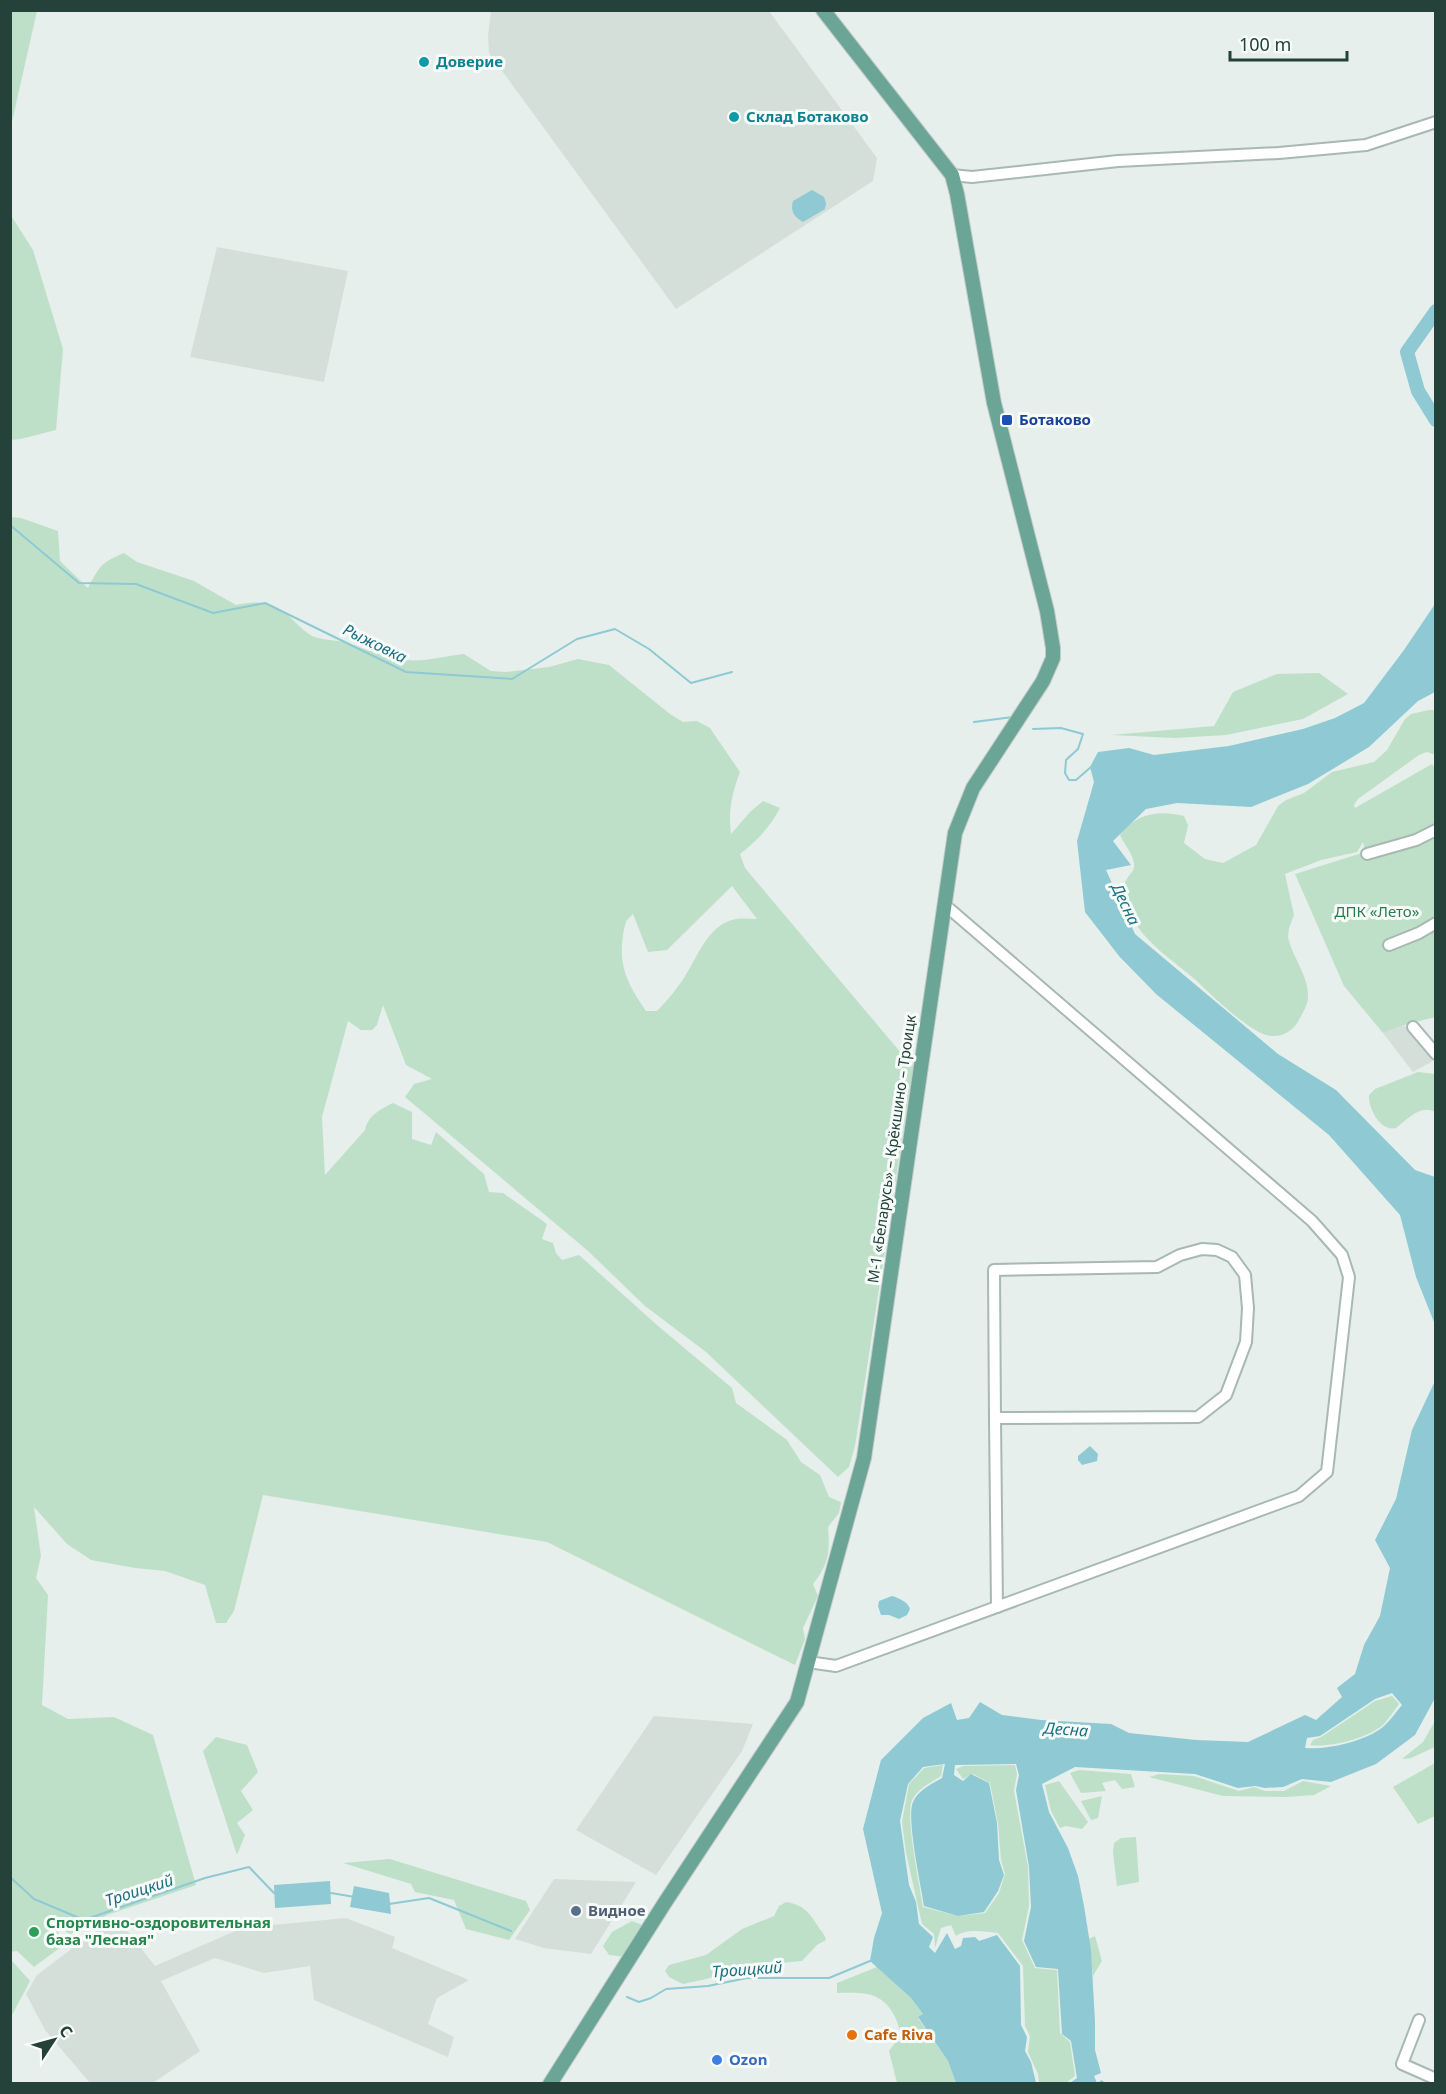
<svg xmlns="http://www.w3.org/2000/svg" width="1446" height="2094" viewBox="0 0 1446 2094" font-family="'Noto Sans',sans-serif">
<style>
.built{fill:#d4dfda}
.green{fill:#bfe0c8;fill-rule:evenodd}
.water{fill:#8ec9d4;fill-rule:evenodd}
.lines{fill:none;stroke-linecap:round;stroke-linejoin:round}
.stream{stroke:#8ec9d4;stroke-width:2}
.river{stroke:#8ec9d4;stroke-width:14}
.minor-casing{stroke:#a8b8b2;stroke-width:14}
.major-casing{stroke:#c2cac8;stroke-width:16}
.minor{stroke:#fff;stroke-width:10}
.major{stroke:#6aa596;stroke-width:14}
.culture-dot{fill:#0f9aa8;stroke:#f7fbf9;stroke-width:2}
.transit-dot{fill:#1a4fb4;stroke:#f7fbf9;stroke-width:2}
.service-dot{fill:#5c6f8a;stroke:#f7fbf9;stroke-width:2}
.leisure-dot{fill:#2e9e5b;stroke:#f7fbf9;stroke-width:2}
.food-dot{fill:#e8710a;stroke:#f7fbf9;stroke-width:2}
.shop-dot{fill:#3f7fe0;stroke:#f7fbf9;stroke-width:2}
.labels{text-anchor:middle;stroke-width:6;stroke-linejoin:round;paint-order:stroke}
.culture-label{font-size:15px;font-weight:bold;fill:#0d838f;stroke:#f7fbf9;text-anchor:start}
.transit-label{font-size:15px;font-weight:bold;fill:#164399;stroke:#f7fbf9;text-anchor:start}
.park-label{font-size:15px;fill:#2d7a4b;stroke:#f7fbf9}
.street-label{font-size:15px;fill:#24423a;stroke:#f7fbf9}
.service-label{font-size:15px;font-weight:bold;fill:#4e5e75;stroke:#f7fbf9;text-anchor:start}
.leisure-label{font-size:15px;font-weight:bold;fill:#27864d;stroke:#f7fbf9;text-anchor:start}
.food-label{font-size:15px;font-weight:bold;fill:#c56008;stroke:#f7fbf9;text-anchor:start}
.shop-label{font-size:15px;font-weight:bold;fill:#366cbe;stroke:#f7fbf9;text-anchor:start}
.water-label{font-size:16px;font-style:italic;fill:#1c6f80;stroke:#f7fbf9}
</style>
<rect width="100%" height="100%" fill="#e6efeb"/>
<g class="built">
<polygon points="491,11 769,11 877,158 873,181 676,309 489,53 488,35"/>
<polygon points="217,247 348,271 324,382 190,357"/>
<polygon points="1404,1025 1433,1061 1413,1072 1383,1033"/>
<polygon points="654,1716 753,1724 742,1751 656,1875 576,1830"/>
<polygon points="554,1879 636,1882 591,1954 544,1948 515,1939"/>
<polygon points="346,1918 395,1937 392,1948 469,1980 437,1998 428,2024 454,2037 448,2057 314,2000 310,1966 264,1973 215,1958 161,1981 200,2051 153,2083 90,2083 45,2030 26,1994 37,1975 90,1935 118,1919 155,1966 242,1928"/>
</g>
<g class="green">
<polygon points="11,10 37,11 11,126 10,11"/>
<polygon points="10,214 33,250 63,349 56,430 21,439 11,440"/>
<path d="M 10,517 L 21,518 L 58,531 L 60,561 L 88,588 C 100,566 100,563 124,553 L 137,562 L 194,581 L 236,605 C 257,600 275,602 291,618 C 297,624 305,632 312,636 C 321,640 334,640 344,642 C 364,648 384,658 405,660 C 426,662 444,656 464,654 L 491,671 L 506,672 L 549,667 L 578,659 L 609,665 L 670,714 L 683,722 L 697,721 L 710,728 L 740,772 C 732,793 728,811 731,834 L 750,812 L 763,801 L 780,808 C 770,827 757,841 740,854 L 745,868 L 907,1060 L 916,1068 L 917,1076 L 910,1086 L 855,1446 L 849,1467 L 838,1477 L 706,1352 L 645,1306 L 588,1251 L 405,1097 L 414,1084 L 432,1079 L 406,1065 L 383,1005 L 377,1025 L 372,1030 L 361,1030 L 348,1021 L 322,1117 L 325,1175 L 365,1130 C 368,1115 381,1109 393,1103 L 412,1112 L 412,1139 L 431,1145 L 436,1132 L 484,1174 L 489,1192 L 503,1193 L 547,1224 L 542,1239 L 553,1243 L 556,1253 L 562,1260 L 579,1255 L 657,1325 L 732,1388 L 736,1403 L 787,1440 L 801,1462 L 820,1475 L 829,1497 L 841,1502 L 839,1513 L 828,1527 C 830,1551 829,1564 813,1584 L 818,1596 L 803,1628 L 805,1639 L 795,1665 L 547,1542 L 263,1495 L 234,1611 L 226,1623 L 216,1623 L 205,1585 L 165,1571 L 135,1568 L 91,1560 L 67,1544 L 34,1507 L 41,1556 L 36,1578 L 48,1595 L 42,1705 L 68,1719 L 114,1717 L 153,1735 L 196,1885 L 107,1915 L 84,1929 L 70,1934 L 53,1924 L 65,1944 L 34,1967 L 17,1951 L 10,1952 ZM 732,886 L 757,919 C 748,919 739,917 729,921 C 707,929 696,959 684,978 C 676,990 667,1001 657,1011 L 646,1011 C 624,979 616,960 626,921 L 633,914 L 648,952 L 667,950 Z"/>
<polygon points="1319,673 1348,694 1303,719 1226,735 1175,738 1111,735 1214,726 1233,692 1277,674"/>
<path d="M 1429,710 L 1435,710 L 1435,755 L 1427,752 L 1419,755 L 1358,799 L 1354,805 L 1355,808 L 1432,764 L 1435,768 L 1435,1017 L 1404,1025 L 1383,1033 L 1344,986 L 1295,874 L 1365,852 L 1363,842 L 1357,852 L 1321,860 L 1285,874 L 1294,915 L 1289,928 L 1288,937 C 1292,957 1309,976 1308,997 C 1308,1005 1303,1012 1300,1018 C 1294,1031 1281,1039 1266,1035 C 1247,1029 1213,997 1198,982 C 1179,965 1156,951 1140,930 C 1134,922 1122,892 1125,883 C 1127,875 1135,873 1134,864 C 1133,854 1124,844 1120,835 C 1136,813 1159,810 1184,816 L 1188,825 L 1184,843 L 1205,859 L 1223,863 L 1256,845 L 1278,806 L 1286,800 L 1304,793 L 1332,772 L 1374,762 L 1387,750 L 1405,719 L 1411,714 Z"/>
<path d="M 1418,1072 L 1435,1074 L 1435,1112 C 1420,1104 1407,1120 1396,1128 C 1380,1132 1368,1108 1369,1095 L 1375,1089 Z"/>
<path d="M 1392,1696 L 1399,1704 C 1394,1711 1389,1718 1384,1724 C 1369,1738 1330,1748 1310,1745 L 1313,1740 L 1321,1737 L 1375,1701 Z"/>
<polygon points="1435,1721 1435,1747 1411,1758 1402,1759 1423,1742"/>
<polygon points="216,1737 247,1745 258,1772 241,1791 253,1810 237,1823 245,1835 237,1855 203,1751"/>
<polygon points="1435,1763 1435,1816 1418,1824 1393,1787"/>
<path d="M 943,1765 L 941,1776 C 930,1783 918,1789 912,1800 C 905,1817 920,1886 923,1907 L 958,1916 L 985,1913 L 999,1893 L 1005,1874 L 1001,1860 L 998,1824 L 990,1783 L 973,1774 L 963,1779 L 956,1769 L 963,1766 L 1015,1765 L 1017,1774 L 1014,1791 L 1028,1867 L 1029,1906 L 1022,1940 L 1035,1968 L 1057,1970 L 1060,2033 L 1070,2042 L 1075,2076 L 1066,2083 L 1039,2083 L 1038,2074 L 1028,2052 L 1030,2036 L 1025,2026 L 1023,1966 L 998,1933 C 984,1932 968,1928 956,1936 L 951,1925 L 941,1928 L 935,1948 L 934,1934 L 922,1924 L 906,1853 L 902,1822 L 909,1784 L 924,1768 Z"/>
<polygon points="1079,1770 1131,1774 1135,1787 1122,1789 1115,1780 1102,1783 1106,1791 1081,1793 1070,1773"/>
<polygon points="1159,1774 1194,1776 1239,1791 1254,1787 1265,1791 1284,1791 1303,1781 1331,1786 1314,1795 1286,1797 1223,1796 1149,1777"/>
<polygon points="1059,1781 1088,1822 1082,1829 1066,1826 1060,1828 1051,1811 1045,1785"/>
<polygon points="1102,1796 1098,1818 1091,1820 1081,1801"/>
<polygon points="1136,1837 1139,1882 1117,1886 1113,1853 1114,1843 1121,1838"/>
<polygon points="390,1859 526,1901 530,1910 509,1940 466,1929 454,1900 415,1892 411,1884 343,1863"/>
<path d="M 786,1902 C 804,1905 810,1913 819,1928 C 822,1932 825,1935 826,1940 L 817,1945 L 802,1961 L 750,1966 L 706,1979 L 683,1984 L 669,1977 L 665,1971 L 669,1965 L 706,1955 L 742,1929 L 774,1916 L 779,1906 Z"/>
<polygon points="632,1921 645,1926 626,1957 609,1955 603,1946 612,1932"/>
<polygon points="1095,1936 1102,1961 1093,1976 1089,1939"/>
<polygon points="13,1962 30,1981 11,2017 10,1963"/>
<path d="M 877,1967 L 911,1998 L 923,2014 L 918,2018 L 948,2061 L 956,2083 L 897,2083 L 889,2051 L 901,2035 C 898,2019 889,2000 871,1995 C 861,1992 848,1993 837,1993 L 837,1983 Z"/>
</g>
<g class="water">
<path d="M 812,190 L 824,197 L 826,203 L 825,209 L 803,222 C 794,217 790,211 793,201 Z"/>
<path d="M 1435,604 L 1435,692 L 1418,701 L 1369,747 L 1308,784 L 1251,807 L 1177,803 L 1146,809 L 1113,841 L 1131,865 L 1106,870 L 1135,934 L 1278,1054 L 1336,1090 L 1415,1170 L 1435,1177 L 1435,1698 L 1415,1735 L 1376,1764 L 1331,1782 L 1302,1779 L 1283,1787 L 1265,1788 L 1255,1786 L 1238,1788 L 1195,1774 L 1075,1767 L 1042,1784 L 1049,1812 L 1068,1848 L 1078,1876 L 1084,1906 L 1091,1950 L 1095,2022 L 1095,2050 L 1101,2073 L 1094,2076 L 1097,2083 L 1102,2080 L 1105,2083 L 1070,2083 L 1077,2078 L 1071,2041 L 1062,2034 L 1058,1969 L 1036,1967 L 1024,1941 L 1031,1907 L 1029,1867 L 1016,1790 L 1019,1775 L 1016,1764 L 955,1765 L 954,1775 L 963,1781 L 971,1774 L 989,1783 L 997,1823 L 999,1860 L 1004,1875 L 998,1891 L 984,1912 L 958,1916 L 924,1906 C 921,1885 906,1818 913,1802 C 918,1790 932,1784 942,1778 L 945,1764 L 923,1767 L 908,1784 L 900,1821 L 909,1885 L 916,1902 L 919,1924 L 933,1937 L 929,1947 L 935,1953 L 947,1933 L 955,1949 L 961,1946 L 963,1938 L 975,1937 L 979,1941 L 997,1935 L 1020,1966 L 1021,2025 L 1027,2037 L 1025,2051 L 1031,2062 L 1036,2083 L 956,2083 L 948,2061 L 918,2017 L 923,2014 L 911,1998 L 870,1961 L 874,1938 L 882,1913 L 863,1829 L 881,1760 L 923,1718 L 951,1703 L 957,1720 L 969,1718 L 980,1702 L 1002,1715 L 1041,1720 L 1111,1724 L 1129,1733 L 1196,1740 L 1248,1742 L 1305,1715 L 1316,1720 L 1342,1697 L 1337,1688 L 1355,1674 L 1364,1645 L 1380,1616 L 1390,1568 L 1375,1540 L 1396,1499 L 1412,1430 L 1434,1383 L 1434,1322 L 1416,1277 L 1400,1215 L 1329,1135 L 1156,994 L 1119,956 L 1085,912 L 1077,841 L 1094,782 L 1090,767 L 1098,752 L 1129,748 L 1154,755 L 1229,746 L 1303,729 L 1335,718 L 1364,703 L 1404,650 ZM 1392,1693 L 1402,1705 C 1396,1712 1390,1721 1383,1727 C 1366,1741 1327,1750 1305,1748 L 1307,1738 L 1320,1736 L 1375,1699 Z"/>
<polygon points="1090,1446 1098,1454 1097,1461 1082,1465 1078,1460 1078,1456"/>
<path d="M 892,1596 C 899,1598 908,1602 910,1609 L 907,1615 L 899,1619 L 889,1615 L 881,1615 L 878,1606 L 879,1601 Z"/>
<polygon points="330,1881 331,1904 275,1908 274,1885"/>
<polygon points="354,1886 389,1893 391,1914 350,1907"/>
</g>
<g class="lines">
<g class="stream">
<polyline points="10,525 79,583 136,584 213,613 265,603 406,672 512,679 577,639 615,629 649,649 691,683 732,672"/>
<polyline points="974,722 1013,717"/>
<polyline points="1033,729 1061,728 1083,734 1078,749 1066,760 1065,773 1069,780 1076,780 1091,767"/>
<polyline points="10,1877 34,1899 84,1920 205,1878 249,1867 274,1893"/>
<polyline points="331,1893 355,1897"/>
<polyline points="389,1904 429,1898 511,1931"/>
<polyline points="627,1997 639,2002 651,1998 666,1989 708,1986 747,1978 829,1978 870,1961"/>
</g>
<polyline class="river" points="1436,311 1407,352 1418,391 1436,420"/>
<defs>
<g id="minor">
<polyline points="952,175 972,177 1118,161 1279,153 1366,145 1436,122"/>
<polyline points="1367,854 1416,840 1436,830"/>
<polyline points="1389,945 1419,933 1436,923"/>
<polyline points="1413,1027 1436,1054"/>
<polygon points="1202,1249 1217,1250 1232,1257 1245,1275 1248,1308 1246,1342 1226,1395 1198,1417 995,1418 994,1270 1157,1267 1180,1255"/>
<polyline points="995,1418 997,1607"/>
<polyline points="808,1662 836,1666 1299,1496 1327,1472 1349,1277 1342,1255 1312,1221 945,905"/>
<polyline points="1419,2020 1402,2064 1436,2079"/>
</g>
<polyline id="major" points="550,2084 664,1904 797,1702 864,1458 955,833 973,788 1043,681 1053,658 1053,648 1047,611 994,403 957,194 952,175 823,10"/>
</defs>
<use href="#minor" class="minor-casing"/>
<use href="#major" class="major-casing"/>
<use href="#minor" class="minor"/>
<use href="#major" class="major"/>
</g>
<g class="culture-dot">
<circle cx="424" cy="62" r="6"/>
<circle cx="734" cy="117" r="6"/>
</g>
<rect class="transit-dot" x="1001" y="414" width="12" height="12" rx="3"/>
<circle class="service-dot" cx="576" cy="1911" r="6"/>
<circle class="leisure-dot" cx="34" cy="1932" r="6"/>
<circle class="food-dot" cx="852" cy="2035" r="6"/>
<circle class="shop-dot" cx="717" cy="2060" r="6"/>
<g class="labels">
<g class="culture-label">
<text x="436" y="67">Доверие</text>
<text x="746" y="122">Склад Ботаково</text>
</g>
<g class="transit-label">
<text x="1019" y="425">Ботаково</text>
</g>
<g class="park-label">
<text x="1377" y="917">ДПК «Лето»</text>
</g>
<g class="street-label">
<text transform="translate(892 1149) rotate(-82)" y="5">М-1 «Беларусь» – Крёкшино – Троицк</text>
</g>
<g class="service-label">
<text x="588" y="1916">Видное</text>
</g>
<g class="leisure-label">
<text x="46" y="1928">Спортивно-оздоровительная<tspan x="46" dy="17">база "Лесная"</tspan></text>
</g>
<g class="food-label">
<text x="864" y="2040">Cafe Riva</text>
</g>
<g class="shop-label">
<text x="729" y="2065">Ozon</text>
</g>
<g class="water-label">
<text transform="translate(375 643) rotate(26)" y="6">Рыжовка</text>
<text transform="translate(1126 904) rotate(64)" y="6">Десна</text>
<text transform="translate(1066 1729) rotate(4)" y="6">Десна</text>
<text transform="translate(139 1890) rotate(-18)" y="6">Троицкий</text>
<text transform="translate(747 1969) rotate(-4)" y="6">Троицкий</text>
</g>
</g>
<rect width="1446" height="2094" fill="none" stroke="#24423a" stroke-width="24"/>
<g transform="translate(54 2040) rotate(54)" stroke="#f7fbf9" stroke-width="4.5" paint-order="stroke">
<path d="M0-4.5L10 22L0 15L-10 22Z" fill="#24423a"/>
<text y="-9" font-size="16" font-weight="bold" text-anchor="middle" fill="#24423a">С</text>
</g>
<path d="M1230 51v9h117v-9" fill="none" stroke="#24423a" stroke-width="3"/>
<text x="1239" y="51" font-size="18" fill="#24423a" stroke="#f7fbf9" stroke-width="4.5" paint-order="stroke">100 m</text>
</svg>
